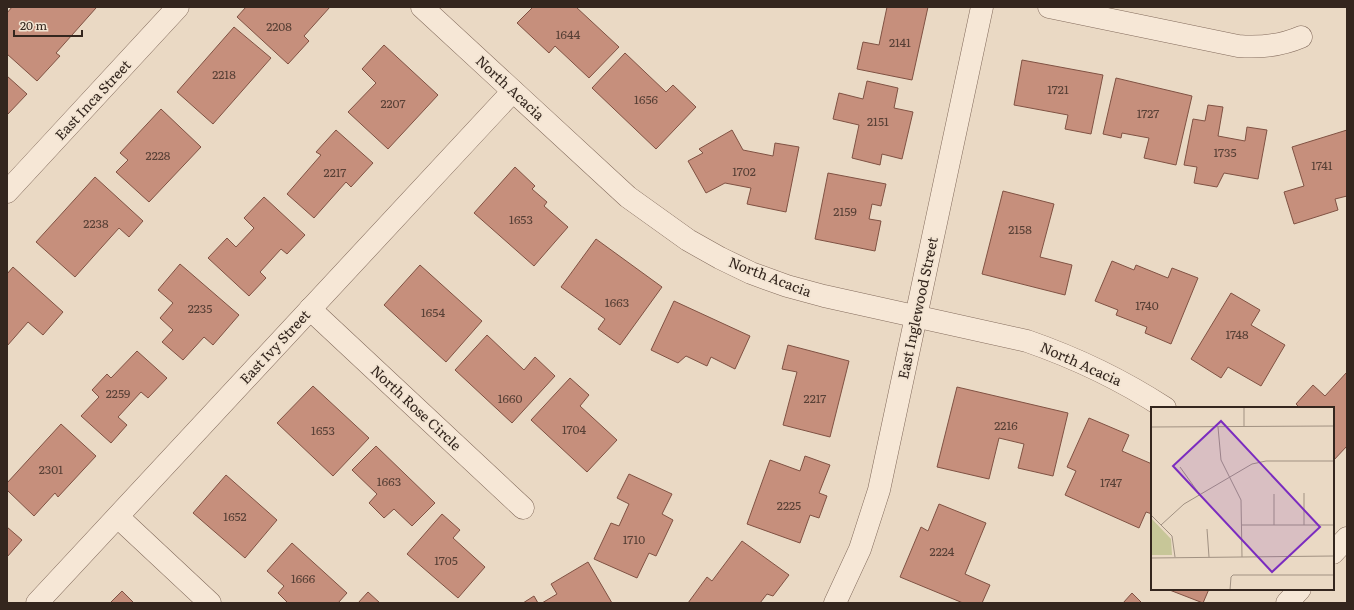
<svg xmlns="http://www.w3.org/2000/svg" width="1354" height="610" viewBox="0 0 1354 610" font-family="Literata,serif">
<style>
.building{fill:#c68f7c;stroke:#805243}
.lines{fill:none;stroke-linecap:round;stroke-linejoin:round}
.street-casing{stroke:#836b5c;stroke-width:23}
.street{stroke:#f6e7d6;stroke-width:22}
.labels{text-anchor:middle;stroke-width:3.5;stroke-linejoin:round;paint-order:stroke}
.number-label{font-size:12px;fill:#584036}
.street-label{font-size:14px;fill:#34261e;stroke:#f2e4d2}
.inset-road{fill:none;stroke:#a19182;stroke-width:1}
.view{fill:#7b2cbf;fill-opacity:0.15;stroke:#7b2cbf;stroke-width:2}
.inset-edge{fill:none;stroke:#34261e;stroke-width:2}
</style>
<rect width="100%" height="100%" fill="#ead9c4"/>
<g class="building">
<polygon points="12,7 95,7 96,8 56,53 60,56 37,81 7,54 7,13"/>
<polygon points="246,7 330,7 304,36 309,41 288,64 237,17"/>
<polygon points="533,7 576,7 619,47 589,78 555,46 549,53 517,23"/>
<polygon points="887,7 928,7 912,80 857,69 863,42 879,45"/>
<polygon points="234,27 271,58 213,124 177,92"/>
<polygon points="384,45 438,95 388,149 348,112 376,83 362,69"/>
<polygon points="625,53 666,92 673,85 696,107 656,149 592,88"/>
<polygon points="1022,60 1103,75 1091,134 1065,129 1068,115 1014,105"/>
<polygon points="7,76 27,94 7,115"/>
<polygon points="1116,78 1192,96 1176,165 1144,158 1149,138 1122,133 1121,138 1103,134"/>
<polygon points="867,81 898,88 894,108 913,112 902,159 882,154 880,165 852,158 859,125 833,119 839,93 863,99"/>
<polygon points="1208,105 1223,107 1218,136 1245,141 1247,127 1267,130 1258,179 1224,173 1217,187 1194,183 1197,167 1184,165 1193,119 1205,121"/>
<polygon points="161,109 201,147 149,202 116,172 128,160 120,153"/>
<polygon points="336,130 373,163 351,187 346,182 314,218 287,194 321,155 316,152"/>
<polygon points="732,130 743,150 773,156 775,143 799,147 786,212 747,204 751,188 725,183 706,193 688,161 703,153 699,149"/>
<polygon points="1347,130 1347,196 1335,199 1338,210 1294,224 1284,192 1304,186 1292,147"/>
<polygon points="515,167 535,186 532,189 547,202 544,206 568,227 534,266 474,213"/>
<polygon points="828,173 886,184 881,206 872,204 869,219 881,221 875,251 815,239"/>
<polygon points="95,177 143,221 129,237 119,228 75,277 36,242"/>
<polygon points="1003,191 1054,204 1040,257 1072,265 1065,295 982,274"/>
<polygon points="264,197 305,235 287,254 281,249 260,272 266,278 249,296 208,258 227,238 236,247 254,228 244,218"/>
<polygon points="596,239 662,287 620,345 598,329 605,319 561,287"/>
<polygon points="1112,261 1134,270 1136,265 1168,278 1172,268 1198,278 1171,344 1145,333 1147,327 1116,315 1118,310 1095,301"/>
<polygon points="180,264 239,315 213,345 204,337 183,360 162,342 173,330 160,318 173,303 158,290"/>
<polygon points="420,265 482,321 446,362 384,305"/>
<polygon points="13,267 63,312 43,335 28,322 7,346 7,274"/>
<polygon points="1231,293 1260,310 1251,325 1285,345 1261,386 1228,367 1221,378 1191,359"/>
<polygon points="674,301 750,336 735,369 711,357 707,366 686,356 678,363 651,350"/>
<polygon points="487,335 524,370 535,357 555,376 512,423 455,370"/>
<polygon points="788,345 849,361 830,437 783,425 797,372 782,369"/>
<polygon points="137,351 167,378 148,398 141,392 118,417 127,425 111,443 81,416 99,397 92,390 107,374 111,378"/>
<polygon points="1347,372 1347,446 1333,461 1333,408 1300,408 1296,404 1313,385 1325,396"/>
<polygon points="570,378 589,395 580,406 617,440 587,472 531,420"/>
<polygon points="313,386 369,438 333,476 277,423"/>
<polygon points="957,387 1068,413 1053,476 1018,468 1024,444 999,438 989,479 937,467"/>
<polygon points="1089,418 1129,435 1122,451 1152,464 1152,514 1146,512 1139,528 1065,495 1076,471 1067,467"/>
<polygon points="61,424 96,456 58,497 55,493 34,516 7,490 7,483"/>
<polygon points="376,446 435,503 412,526 394,509 384,518 369,503 377,494 352,470"/>
<polygon points="805,456 830,465 819,493 827,496 819,518 810,515 800,543 747,524 770,460 800,471"/>
<polygon points="629,474 672,494 662,514 673,520 656,556 649,553 637,578 594,559 611,523 619,526 629,504 617,498"/>
<polygon points="226,475 277,520 245,558 193,513"/>
<polygon points="939,504 986,523 965,574 990,585 982,603 963,603 900,577 921,527 928,531"/>
<polygon points="442,514 460,530 453,538 485,567 458,598 407,554"/>
<polygon points="7,527 22,540 7,557"/>
<polygon points="742,541 789,575 773,596 767,594 760,603 688,603 707,577 712,581"/>
<polygon points="292,543 347,593 338,603 288,603 278,593 284,586 267,571"/>
<polygon points="588,562 612,603 542,603 557,594 551,584"/>
<polygon points="1167,589 1209,589 1203,603"/>
<polygon points="122,591 134,603 110,603"/>
<polygon points="368,592 380,603 358,603"/>
<polygon points="1132,593 1142,603 1123,603"/>
<polygon points="534,596 538,603 523,603"/>
</g>
<g class="lines">
<defs>
<g id="street">
<path d="M 422,7 L 628,197 L 688,240 L 720,258 L 751,273 L 787,286 L 824,296 L 1027,341 C 1076,358 1122,380 1165,408"/>
<path d="M 1049,7 L 1238,46 C 1261,48 1280,46 1301,37"/>
<polyline points="7,192 178,7"/>
<polyline points="310,309 523,508"/>
<polyline points="118,517 210,603"/>
<polyline points="1333,553 1347,538"/>
<polyline points="37,603 513,91"/>
<polyline points="835,603 860,549 879,490 982,7"/>
<polyline points="1287,603 1300,589"/>
</g>
</defs>
<use href="#street" class="street-casing"/>
<use href="#street" class="street"/>
</g>
<g class="labels">
<g class="number-label">
<text x="279" y="31">2208</text>
<text x="568" y="39">1644</text>
<text x="900" y="47">2141</text>
<text x="224" y="79">2218</text>
<text x="1058" y="94">1721</text>
<text x="646" y="104">1656</text>
<text x="393" y="108">2207</text>
<text x="1148" y="118">1727</text>
<text x="878" y="126">2151</text>
<text x="1225" y="157">1735</text>
<text x="158" y="160">2228</text>
<text x="1322" y="170">1741</text>
<text x="744" y="176">1702</text>
<text x="335" y="177">2217</text>
<text x="845" y="216">2159</text>
<text x="521" y="224">1653</text>
<text x="96" y="228">2238</text>
<text x="1020" y="234">2158</text>
<text x="617" y="307">1663</text>
<text x="1147" y="310">1740</text>
<text x="200" y="313">2235</text>
<text x="433" y="317">1654</text>
<text x="1237" y="339">1748</text>
<text x="118" y="398">2259</text>
<text x="510" y="403">1660</text>
<text x="815" y="403">2217</text>
<text x="1006" y="430">2216</text>
<text x="574" y="434">1704</text>
<text x="323" y="435">1653</text>
<text x="51" y="474">2301</text>
<text x="389" y="486">1663</text>
<text x="1111" y="487">1747</text>
<text x="789" y="510">2225</text>
<text x="235" y="521">1652</text>
<text x="634" y="544">1710</text>
<text x="942" y="556">2224</text>
<text x="446" y="565">1705</text>
<text x="303" y="583">1666</text>
</g>
<g class="street-label">
<text transform="translate(510 88) rotate(43)" y="5">North Acacia</text>
<text transform="translate(93 100) rotate(-47)" y="5">East Inca Street</text>
<text transform="translate(770 277) rotate(21)" y="5">North Acacia</text>
<text transform="translate(918 308) rotate(-78)" y="5">East Inglewood Street</text>
<text transform="translate(275 347) rotate(-47)" y="5">East Ivy Street</text>
<text transform="translate(1081 364) rotate(24)" y="5">North Acacia</text>
<text transform="translate(416 408) rotate(43)" y="5">North Rose Circle</text>
</g>
</g>
<g transform="translate(1151 407)">
<rect width="183" height="183" fill="#ead9c4"/>
<path d="M 0,111 L 20,132 L 21,148 L 0,148 Z" fill="#c7c698"/>
<path class="inset-road" d="M 0,20 L 183,19M 67,20 L 70,53 L 90,93 L 91,150M 93,20 L 93,0M 29,60 L 49,88M 0,108 L 21,129 L 24,150M 10,118 L 33,97 L 101,57 L 115,54 L 183,54M 91,118 L 183,118M 123,118 L 123,87M 153,118 L 153,86M 56,122 L 58,150M 0,151 L 183,149M 79,183 L 80,170 L 82,168 L 183,168"/>
<path class="view" d="M 70,14 L 169,120 L 121,165 L 22,59 Z"/>
<rect width="183" height="183" class="inset-edge"/>
</g>
<rect width="1354" height="610" fill="none" stroke="#34261e" stroke-width="16"/>
<path d="M14 30v6h68v-6" fill="none" stroke="#34261e" stroke-width="2"/>
<text x="20" y="30" font-size="12" fill="#34261e" stroke="#f2e4d2" stroke-width="3" paint-order="stroke">20 m</text>
</svg>
